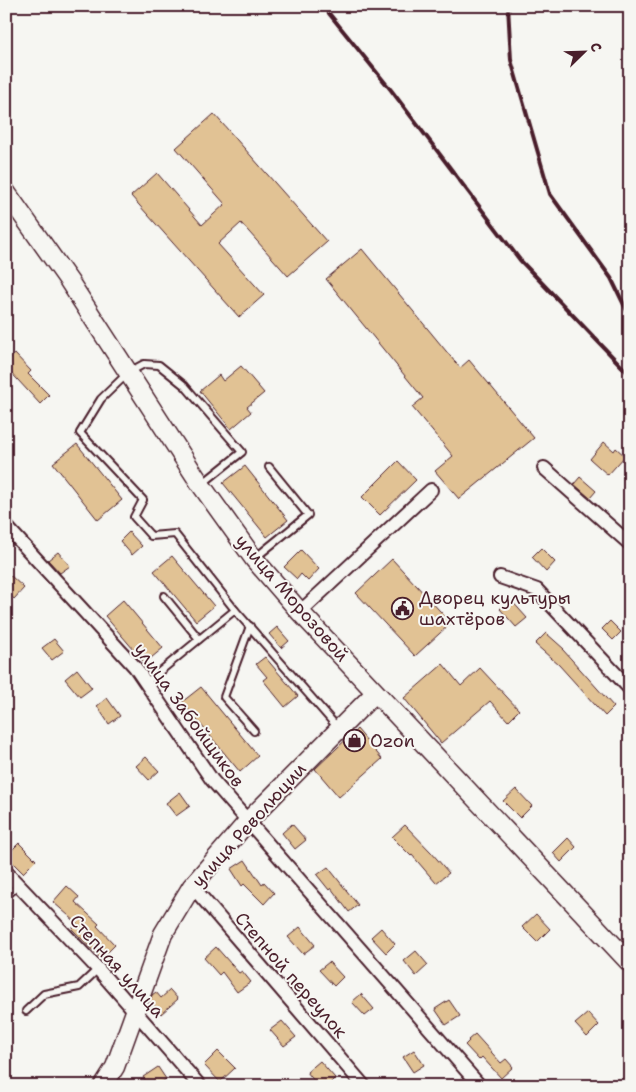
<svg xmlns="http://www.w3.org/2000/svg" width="636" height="1092" viewBox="0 0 636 1092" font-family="'Shantell Sans',sans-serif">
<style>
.building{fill:#e1c294;stroke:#4a1f2b}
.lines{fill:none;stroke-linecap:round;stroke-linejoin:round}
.lane-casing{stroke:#4a1f2b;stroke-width:10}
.street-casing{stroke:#4a1f2b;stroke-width:16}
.secondary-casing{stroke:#4a1f2b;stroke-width:21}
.lane{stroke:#f6f6f2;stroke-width:6}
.street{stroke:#f6f6f2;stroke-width:12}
.secondary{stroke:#f6f6f2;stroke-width:18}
.rail{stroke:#4a1f2b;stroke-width:4}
.labels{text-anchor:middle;stroke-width:4;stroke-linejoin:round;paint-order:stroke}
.street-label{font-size:18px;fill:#4a1f2b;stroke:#f6f6f2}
.poi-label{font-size:18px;fill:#4a1f2b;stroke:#f6f6f2;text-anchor:start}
</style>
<rect width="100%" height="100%" fill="#f6f6f2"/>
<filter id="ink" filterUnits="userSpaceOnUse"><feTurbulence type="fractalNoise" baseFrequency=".02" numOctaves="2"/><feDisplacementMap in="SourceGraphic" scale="10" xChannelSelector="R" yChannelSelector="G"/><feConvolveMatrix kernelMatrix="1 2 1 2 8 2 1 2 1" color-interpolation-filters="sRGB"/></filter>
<g filter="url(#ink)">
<g class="building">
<polygon points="214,114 327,242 288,276 241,223 218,244 264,295 239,317 131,196 157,173 202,225 225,204 176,148"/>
<polygon points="362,249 460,368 469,360 534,438 459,499 435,471 453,456 412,407 423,398 326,279"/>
<polygon points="15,354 31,371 28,374 49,395 40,404 6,367 6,362"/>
<polygon points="241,366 264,393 247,407 251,412 231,429 200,391 219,375 223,381"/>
<polygon points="604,442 614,451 616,448 625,456 608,475 590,459"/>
<polygon points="77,444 122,500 98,520 53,463"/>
<polygon points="398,461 416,480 380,515 362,497"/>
<polygon points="245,466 288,520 267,537 223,483"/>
<polygon points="580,477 596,491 590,498 574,484"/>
<polygon points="129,532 142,546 132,555 120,541"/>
<polygon points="541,548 555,562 546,572 532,557"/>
<polygon points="301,550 319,569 308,581 301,574 297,579 284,567"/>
<polygon points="58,552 70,566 60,573 48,560"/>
<polygon points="172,556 214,606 196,621 154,571"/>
<polygon points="392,559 451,623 415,656 356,593"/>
<polygon points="11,576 24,588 14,599 6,591 6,581"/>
<polygon points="510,599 527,618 516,627 500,609"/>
<polygon points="123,600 163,648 145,663 105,616"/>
<polygon points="610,621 621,632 613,640 602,629"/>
<polygon points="277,627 289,641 281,648 269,634"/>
<polygon points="546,633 564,649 563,650 614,707 605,716 559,665 535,644"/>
<polygon points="54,639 64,651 52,660 42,648"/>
<polygon points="265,657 298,696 285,707 263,680 267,677 256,664"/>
<polygon points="443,664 461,686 480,668 519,710 508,721 490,701 441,743 404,698"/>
<polygon points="77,669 92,688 80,697 65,679"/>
<polygon points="201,687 258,756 240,772 182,702"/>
<polygon points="107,698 120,716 109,724 97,706"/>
<polygon points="357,729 382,759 339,797 315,769"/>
<polygon points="146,757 159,771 149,780 136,766"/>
<polygon points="516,789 532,806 520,818 503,801"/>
<polygon points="180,792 190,806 176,816 166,803"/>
<polygon points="292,824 306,840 295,849 282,833"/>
<polygon points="405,825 431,852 449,873 436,883 412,855 411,856 392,837"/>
<polygon points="568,838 576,847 561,862 553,853"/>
<polygon points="19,843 36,860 23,873 6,856"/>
<polygon points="245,860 262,885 264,882 274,893 264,904 244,884 242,886 231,869"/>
<polygon points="328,867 358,905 349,912 331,888 329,890 317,875"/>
<polygon points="67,886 79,897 75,902 99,924 97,926 115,945 101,959 72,929 77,923 53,902"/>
<polygon points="536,914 550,929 537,942 522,927"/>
<polygon points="300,927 315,945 303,954 288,937"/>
<polygon points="381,928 395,944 386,953 371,937"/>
<polygon points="216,947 239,973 242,971 251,982 237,992 222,972 219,975 204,958"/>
<polygon points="416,951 428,965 416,976 404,961"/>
<polygon points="329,962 343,977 334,986 319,970"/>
<polygon points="170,990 178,999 161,1014 150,1001 152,995 156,992 161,998"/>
<polygon points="361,994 374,1009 365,1016 352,1002"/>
<polygon points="449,1000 460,1016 446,1025 435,1009"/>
<polygon points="588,1013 599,1025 587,1037 575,1024"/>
<polygon points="282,1021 296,1037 284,1046 270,1030"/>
<polygon points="475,1034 501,1063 506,1059 513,1067 501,1078 482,1057 479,1060 465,1045 469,1041 468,1040"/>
<polygon points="414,1050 424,1065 413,1072 403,1057"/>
<polygon points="218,1051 235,1068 220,1082 204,1065"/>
<polygon points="320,1061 335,1078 327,1086 318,1086 307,1072"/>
<polygon points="158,1067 166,1079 156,1086 149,1086 143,1077"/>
</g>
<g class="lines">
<defs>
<g id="lane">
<polyline points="202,484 242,452 185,386 159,365 144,364 129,372 101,399 80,433 143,500 134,517 151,536 175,534 235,610"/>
<polyline points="255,558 308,515 269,467"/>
<polyline points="164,596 199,639"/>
<polyline points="250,626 224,697 254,731"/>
<polyline points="147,682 235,610 338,728"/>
<polyline points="6,896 19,885"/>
<polyline points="26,1011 44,994 79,987 98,969"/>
</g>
<g id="street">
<polyline points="544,468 630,544"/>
<polyline points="6,526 135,667 212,780 480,1086"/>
<polyline points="500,577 537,590 630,689"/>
<polyline points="300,612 431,490"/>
<polyline points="6,872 98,969 200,1086"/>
<polyline points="192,886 364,1086"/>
</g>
<g id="secondary">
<polyline points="6,192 69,281 201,485 254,559 300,612 630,963"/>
<polyline points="103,1086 115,1067 163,934 192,886 248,821 375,693"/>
</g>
</defs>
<use href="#lane" class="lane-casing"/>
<use href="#street" class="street-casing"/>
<use href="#secondary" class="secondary-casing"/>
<use href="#lane" class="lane"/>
<use href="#street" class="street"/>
<use href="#secondary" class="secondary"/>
<g class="rail">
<polyline points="323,6 391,90 520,260 630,375"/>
<polyline points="508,6 511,60 550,194 611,278 630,317"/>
</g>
</g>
</g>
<defs>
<symbol id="civic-ring" viewBox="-11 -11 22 22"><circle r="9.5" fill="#f6f6f2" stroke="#4a1f2b" stroke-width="1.5"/><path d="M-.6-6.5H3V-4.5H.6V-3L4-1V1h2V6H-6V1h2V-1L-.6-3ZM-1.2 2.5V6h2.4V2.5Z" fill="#4a1f2b"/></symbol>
<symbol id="shop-ring" viewBox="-11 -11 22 22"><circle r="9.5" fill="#f6f6f2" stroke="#4a1f2b" stroke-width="1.5"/><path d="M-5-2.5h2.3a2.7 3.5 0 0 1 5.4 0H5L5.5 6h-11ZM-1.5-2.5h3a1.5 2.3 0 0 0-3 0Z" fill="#4a1f2b"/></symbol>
</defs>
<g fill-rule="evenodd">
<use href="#civic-ring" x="390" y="596" width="25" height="25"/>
<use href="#shop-ring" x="342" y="728" width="25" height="25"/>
</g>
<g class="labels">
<g class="street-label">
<text transform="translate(292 598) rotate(49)" y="6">улица Морозовой</text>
<text transform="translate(189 715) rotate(54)" y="6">улица Забойщиков</text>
<text transform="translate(249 825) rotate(-48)" y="6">улица Революции</text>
<text transform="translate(117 966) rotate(48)" y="6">Степная улица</text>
<text transform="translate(291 975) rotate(49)" y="6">Степной переулок</text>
</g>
<g class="poi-label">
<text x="419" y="604">Дворец культуры<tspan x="419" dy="21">шахтёров</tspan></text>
<text x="370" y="747">Ozon</text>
</g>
</g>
<rect width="636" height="1092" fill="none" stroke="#f6f6f2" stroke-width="25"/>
<rect x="12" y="12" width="611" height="1067" fill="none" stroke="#4a1f2b" stroke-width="2" filter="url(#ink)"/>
<g transform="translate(584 52) rotate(67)" stroke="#f6f6f2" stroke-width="4" paint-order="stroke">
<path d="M0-4L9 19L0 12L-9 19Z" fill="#4a1f2b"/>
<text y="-8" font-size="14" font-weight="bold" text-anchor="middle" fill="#4a1f2b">С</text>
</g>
</svg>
